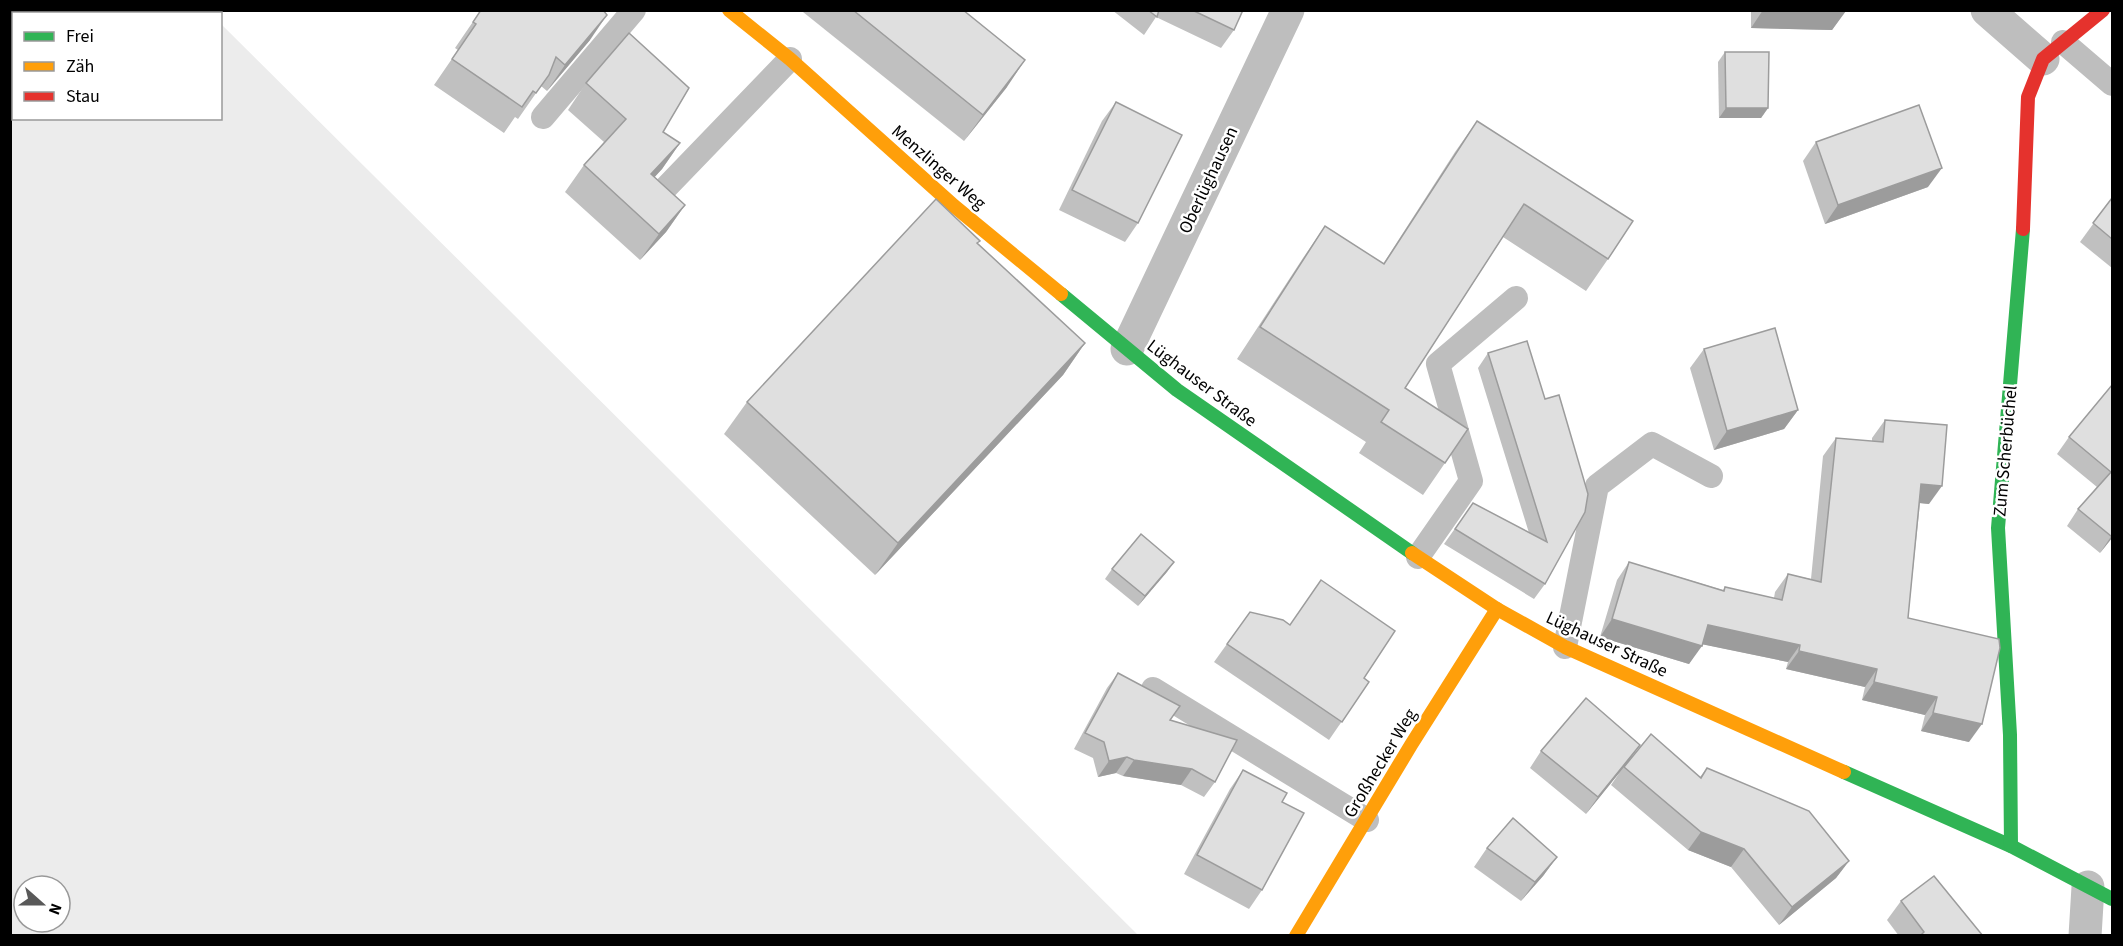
<svg xmlns="http://www.w3.org/2000/svg" width="2123" height="946" viewBox="0 0 2123 946" font-family="'Source Sans 3',sans-serif">
<style>
.green{fill:#ececec;fill-rule:evenodd}
.lines{fill:none;stroke-linecap:round;stroke-linejoin:round}
.lane{stroke:#bebebe;stroke-width:24}
.street{stroke:#bebebe;stroke-width:33}
.fast{stroke:#30b455;stroke-width:14}
.slow{stroke:#ff9f0a;stroke-width:14}
.jam{stroke:#e5322d;stroke-width:14}
.wall{fill:#c0c0c0}
.shaded-wall{fill:#9c9c9c}
.building{fill:#dfdfdf;stroke:#9c9c9c;stroke-width:1.5}
.labels{text-anchor:middle;stroke-width:5;stroke-linejoin:round;paint-order:stroke}
.street-label{font-size:18px;fill:#000;stroke:#fff}
</style>
<rect width="100%" height="100%" fill="#fff"/>
<path class="green" d="M 10,11 L 216,11 L 214,14 L 14,14 L 14,118 L 220,118 L 221,24 L 1138,935 L 11,935 ZM 24,886 L 60,886 L 60,922 L 24,922 Z"/>
<g class="lines">
<g class="lane">
<polyline points="2063,42 2112,84"/>
<polyline points="543,117 634,10"/>
<polyline points="656,198 790,59"/>
<polyline points="1418,557 1471,481 1438,364 1516,298"/>
<polyline points="1565,647 1597,486 1652,444 1711,476"/>
<polyline points="1153,689 1367,820"/>
</g>
<g class="street">
<polyline points="1987,10 2043,59"/>
<polyline points="1127,349 1288,10"/>
<polyline points="2085,936 2088,887"/>
</g>
<g class="fast">
<polyline points="1061,294 1177,390 1412,553"/>
<polyline points="1844,772 2011,846 2112,899"/>
<polyline points="2011,846 2010,735 1998,528 2023,229"/>
</g>
<g class="slow">
<polyline points="729,10 790,59 954,206 1061,294"/>
<polyline points="1412,553 1497,609 1565,647 1844,772"/>
<polyline points="1296,936 1411,745 1497,609"/>
</g>
<polyline class="jam" points="2023,229 2028,97 2043,59 2103,10"/>
</g>
<g class="wall">
<polygon points="481,10 590,40 547,91 541,86 518,119 515,117 504,133 434,85 458,50 455,48"/>
<polygon points="804,10 963,10 1007,87 964,141 803,12"/>
<polygon points="1112,10 1243,10 1234,30 1221,48 1156,17 1144,35"/>
<polygon points="1751,10 1846,10 1832,30 1751,28"/>
<polygon points="1725,52 1768,108 1761,118 1719,118 1718,62"/>
<polygon points="586,83 680,143 662,169 654,177 685,205 666,232 640,260 565,192 584,165 604,142 568,110"/>
<polygon points="1116,102 1138,223 1125,242 1059,210 1102,121"/>
<polygon points="1477,121 1608,259 1586,291 1503,237 1405,388 1445,463 1423,495 1359,453 1366,442 1237,359 1303,258 1325,226 1383,264 1455,152"/>
<polygon points="1816,142 1928,187 1825,224 1803,161"/>
<polygon points="2112,198 2112,268 2080,242"/>
<polygon points="1085,343 1063,375 875,575 724,434 747,402"/>
<polygon points="1704,349 1798,410 1784,429 1714,450 1690,368"/>
<polygon points="1488,353 1545,399 1559,395 1545,584 1534,599 1444,544 1473,503 1529,533 1478,368"/>
<polygon points="2112,385 2112,538 2100,553 2067,526 2078,509 2097,487 2057,454 2069,437"/>
<polygon points="1885,420 1929,504 1920,503 1908,618 1969,742 1921,731 1925,715 1862,700 1865,687 1786,669 1788,662 1702,644 1689,664 1600,637 1617,580 1629,562 1723,590 1725,587 1774,598 1775,592 1788,574 1811,579 1823,456 1836,438 1872,441 1872,438"/>
<polygon points="1174,562 1138,606 1105,579 1112,569"/>
<polygon points="1250,612 1364,678 1369,682 1329,740 1214,662"/>
<polygon points="1118,673 1170,720 1215,782 1204,797 1181,785 1123,776 1116,773 1098,777 1093,758 1074,749 1107,688"/>
<polygon points="1541,751 1630,759 1700,777 1707,768 1849,861 1836,878 1779,925 1731,867 1688,850 1611,785 1620,772 1586,814 1530,768"/>
<polygon points="1243,770 1282,802 1262,890 1249,909 1184,874 1230,789"/>
<polygon points="1487,848 1557,857 1543,876 1521,901 1474,867"/>
<polygon points="1901,901 1983,936 1899,936 1887,920"/>
</g>
<g class="shaded-wall">
<polygon points="1763,10 1846,11 1832,30 1751,28"/>
<polygon points="607,15 590,40 547,91 565,65"/>
<polygon points="1025,60 1007,87 964,141 983,115"/>
<polygon points="1726,108 1768,108 1761,118 1719,118"/>
<polygon points="680,143 662,169 633,201 651,174"/>
<polygon points="1942,168 1928,187 1825,224 1838,205"/>
<polygon points="685,205 666,232 640,260 659,234"/>
<polygon points="1085,343 1063,375 875,575 898,543"/>
<polygon points="1798,410 1784,429 1714,450 1727,431"/>
<polygon points="1921,484 1942,486 1929,504 1909,502"/>
<polygon points="2112,535 2112,538 2100,553"/>
<polygon points="1174,562 1167,572 1138,606 1145,596"/>
<polygon points="1612,619 1702,646 1689,664 1600,637"/>
<polygon points="1708,625 1800,645 1788,662 1696,643"/>
<polygon points="1799,651 1877,669 1865,687 1786,669"/>
<polygon points="1874,682 1937,697 1925,715 1862,700"/>
<polygon points="1933,713 1982,724 1969,742 1921,731"/>
<polygon points="1640,745 1628,762 1586,814 1598,797"/>
<polygon points="1127,757 1116,773 1098,777 1109,761"/>
<polygon points="1134,760 1192,769 1181,785 1123,776"/>
<polygon points="1701,832 1744,849 1731,867 1688,850"/>
<polygon points="1557,857 1543,876 1521,901 1535,882"/>
<polygon points="1849,861 1836,878 1779,925 1792,907"/>
</g>
<g class="building">
<polygon points="481,10 603,10 607,15 565,65 556,57 549,75 536,93 533,91 522,107 452,59 476,24 473,22"/>
<polygon points="853,10 963,10 1025,60 983,115"/>
<polygon points="1148,10 1159,10 1157,17"/>
<polygon points="1192,10 1243,10 1234,30"/>
<polygon points="629,33 689,88 663,132 680,143 651,174 685,205 659,234 584,165 626,119 586,83"/>
<polygon points="1725,52 1769,52 1768,108 1726,108"/>
<polygon points="1116,102 1182,135 1138,223 1072,190"/>
<polygon points="1919,105 1942,168 1838,205 1816,142"/>
<polygon points="1477,121 1633,221 1608,259 1524,204 1405,388 1468,429 1445,463 1381,422 1389,410 1260,327 1325,226 1384,264"/>
<polygon points="2112,198 2112,239 2093,223"/>
<polygon points="936,199 980,241 977,243 1085,343 898,543 747,402"/>
<polygon points="1775,328 1798,410 1727,431 1704,349"/>
<polygon points="1527,341 1545,399 1559,395 1588,494 1585,512 1545,584 1455,529 1473,503 1547,542 1488,353"/>
<polygon points="2112,385 2112,535 2111,536 2078,509 2111,472 2069,437"/>
<polygon points="1885,420 1947,425 1942,486 1921,484 1908,618 1999,639 2000,648 1982,724 1933,713 1937,697 1874,682 1877,669 1799,651 1800,645 1708,625 1702,646 1612,619 1629,562 1724,591 1725,587 1782,600 1788,574 1821,582 1836,438 1883,442"/>
<polygon points="1141,534 1174,562 1145,596 1112,569"/>
<polygon points="1321,580 1395,631 1364,678 1369,682 1342,722 1227,644 1250,612 1283,620 1290,625"/>
<polygon points="1118,673 1180,706 1170,720 1237,740 1215,782 1192,769 1134,760 1127,757 1109,761 1104,742 1085,733"/>
<polygon points="1586,698 1640,745 1598,797 1541,751"/>
<polygon points="1651,734 1701,778 1707,768 1809,811 1849,861 1792,907 1744,849 1701,832 1624,767"/>
<polygon points="1243,770 1287,793 1282,802 1304,813 1262,890 1197,855"/>
<polygon points="1513,818 1557,857 1535,882 1487,848"/>
<polygon points="1934,876 1983,936 1920,936 1924,932 1901,901"/>
</g>
<g class="labels">
<g class="street-label">
<text transform="translate(939 167) rotate(41)" y="6">Menzlinger Weg</text>
<text transform="translate(1208 180) rotate(-65)" y="6">Oberlüghausen</text>
<text transform="translate(1202 383) rotate(37)" y="6">Lüghauser Straße</text>
<text transform="translate(2005 451) rotate(-85)" y="6">Zum Scherbüchel</text>
<text transform="translate(1607 644) rotate(25)" y="6">Lüghauser Straße</text>
<text transform="translate(1380 763) rotate(-59)" y="6">Großhecker Weg</text>
</g>
</g>
<rect width="2123" height="946" fill="none" stroke="#000000" stroke-width="24"/>
<rect x="12" y="12" width="210" height="108" fill="#ffffff" stroke="#999999" stroke-width="1.5"/>
<rect x="24" y="32" width="30" height="9" fill="#30b455" stroke="#999999" stroke-width="1.5"/>
<text x="66" y="42" font-size="18" fill="#000000">Frei</text>
<rect x="24" y="62" width="30" height="9" fill="#ff9f0a" stroke="#999999" stroke-width="1.5"/>
<text x="66" y="72" font-size="18" fill="#000000">Zäh</text>
<rect x="24" y="92" width="30" height="9" fill="#e5322d" stroke="#999999" stroke-width="1.5"/>
<text x="66" y="102" font-size="18" fill="#000000">Stau</text>
<g transform="translate(42 904) rotate(111)"><circle r="28" fill="#ffffff" stroke="#999999" stroke-width="1.5"/>
<path d="M0-4.5L10 22L0 15L-10 22Z" fill="#595959"/>
<text y="-9" font-size="16" font-weight="bold" text-anchor="middle" fill="#000000">N</text>
</g>
</svg>
